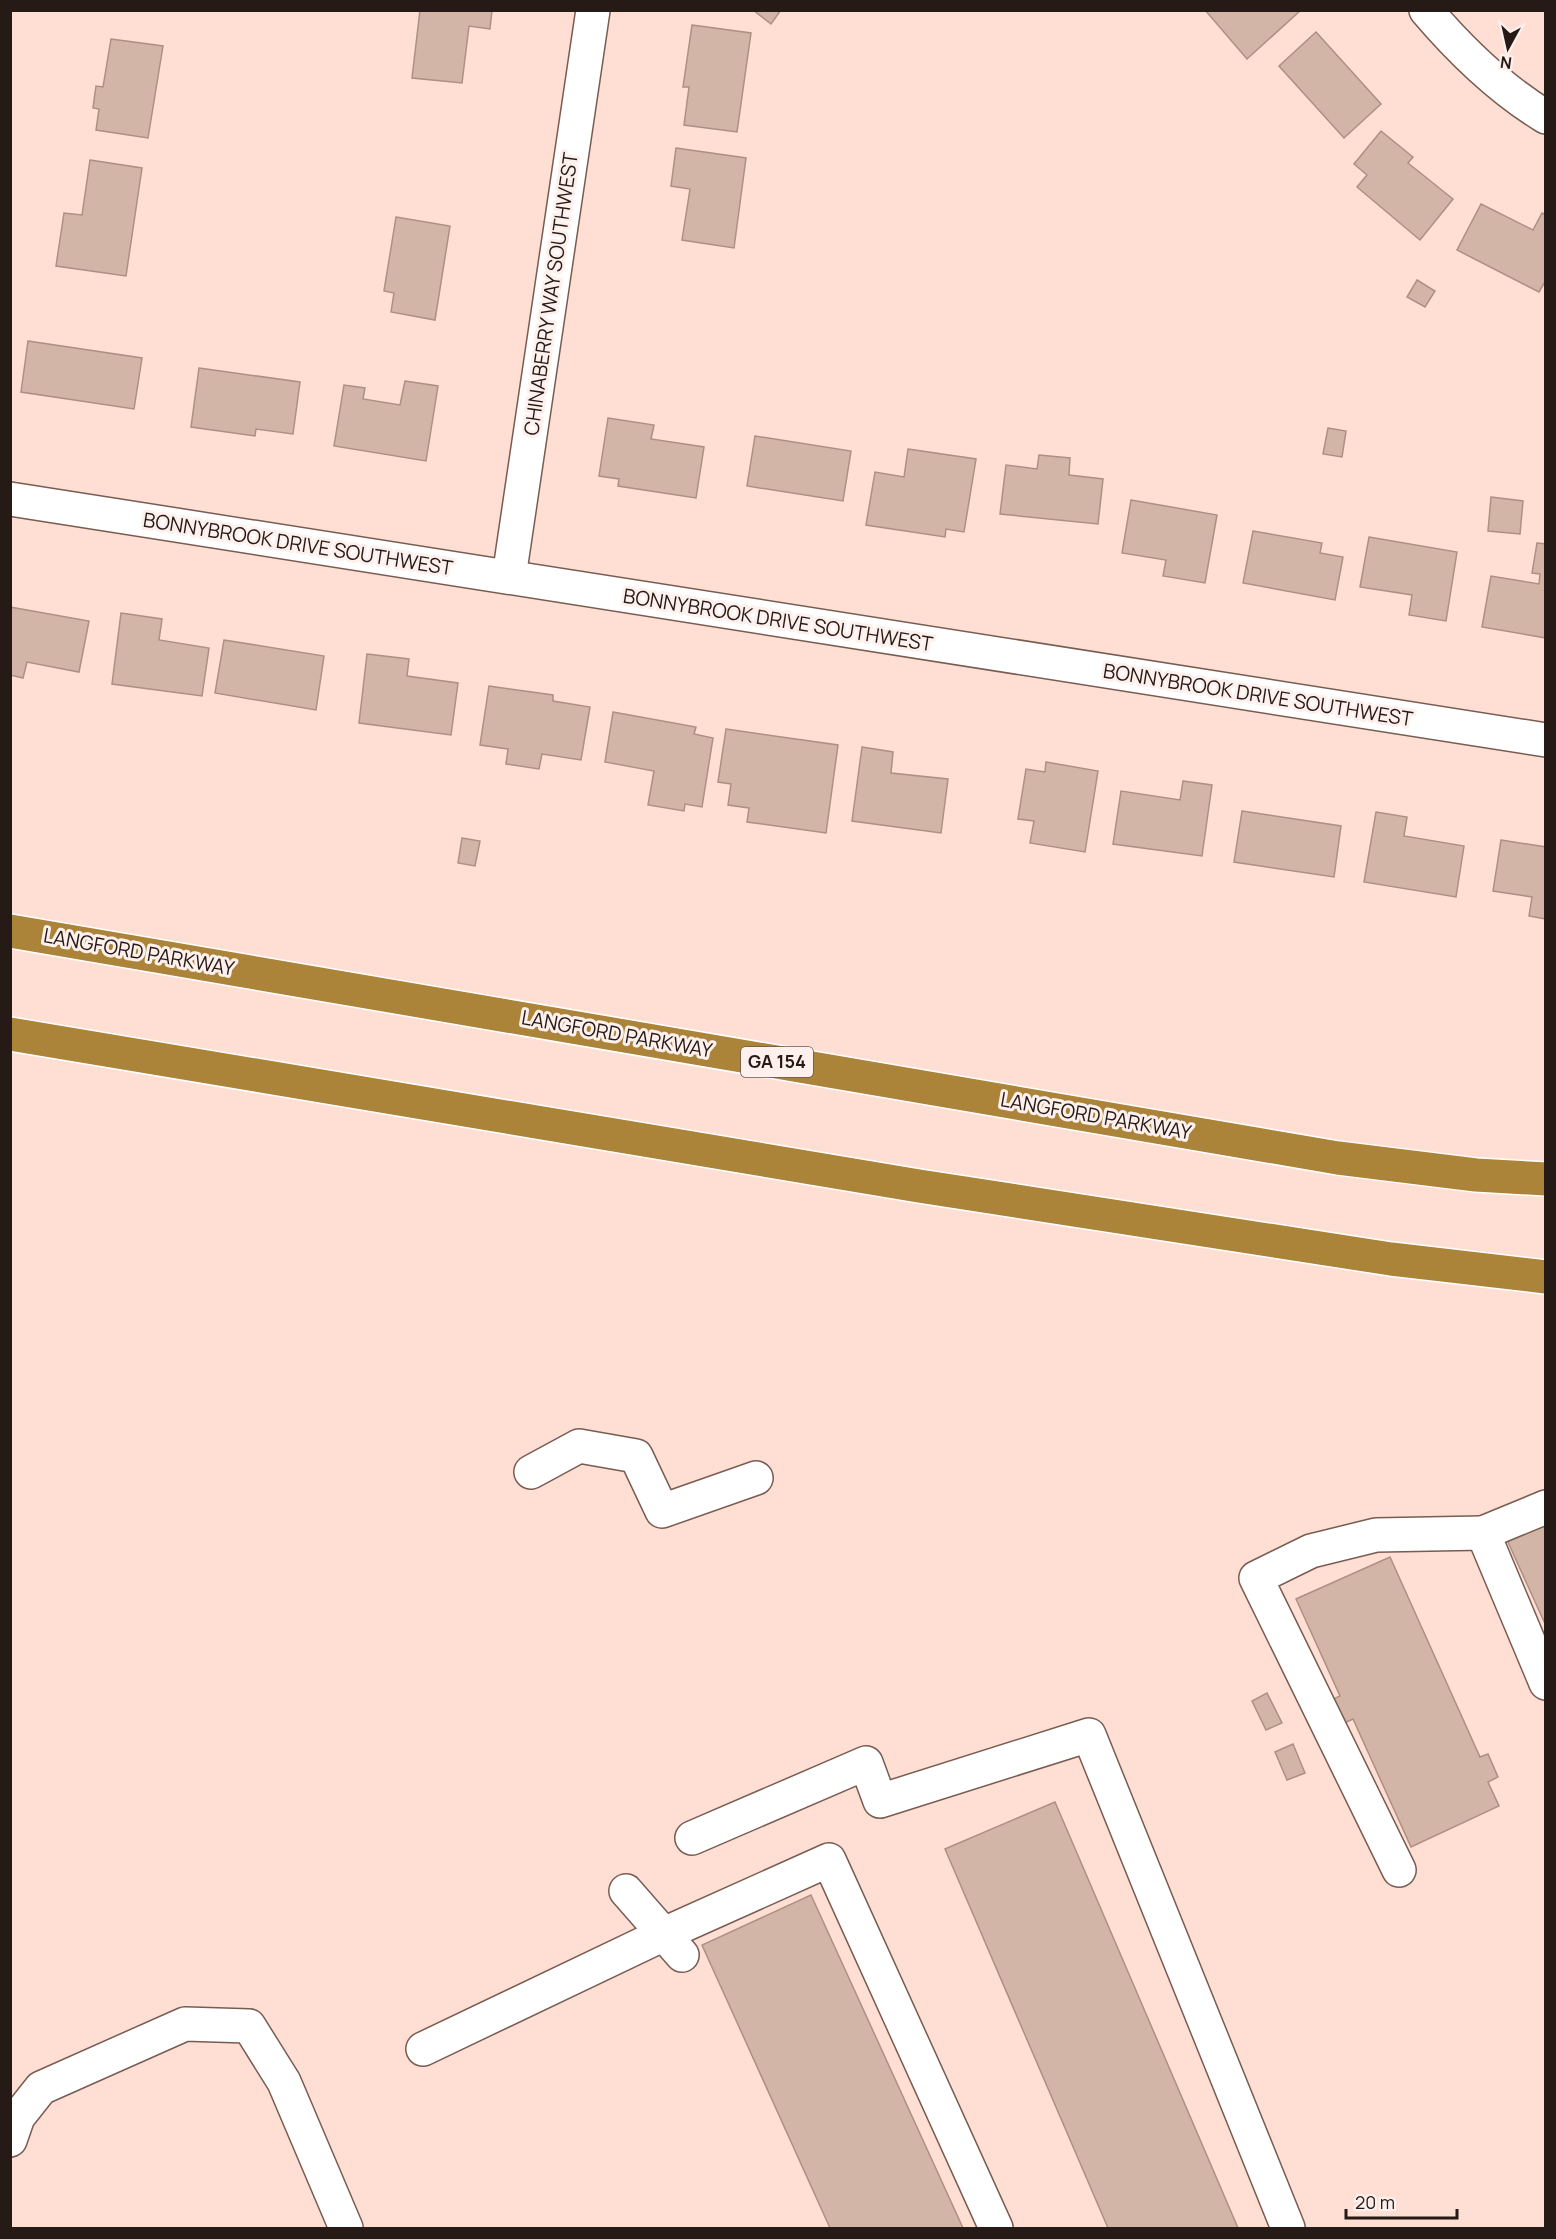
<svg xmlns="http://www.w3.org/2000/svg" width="1556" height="2239" viewBox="0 0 1556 2239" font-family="Manrope,sans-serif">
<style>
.building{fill:#d3b5a7;stroke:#ad9083;stroke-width:1.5}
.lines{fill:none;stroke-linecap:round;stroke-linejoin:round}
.minor-casing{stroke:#785c52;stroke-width:36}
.highway-casing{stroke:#fff;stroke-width:36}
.minor{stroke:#fff;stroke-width:33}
.highway{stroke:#ab8339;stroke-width:33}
.labels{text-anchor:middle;stroke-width:6;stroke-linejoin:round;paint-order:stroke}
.shield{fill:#fef0ec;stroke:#675a56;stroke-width:1.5}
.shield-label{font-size:18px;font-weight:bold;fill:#261a16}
.street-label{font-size:20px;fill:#261a16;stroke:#fef0ec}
</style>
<rect width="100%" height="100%" fill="#ffded3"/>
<g class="building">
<polygon points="420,10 492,10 490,29 469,26 462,83 412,78"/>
<polygon points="753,10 781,10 771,24"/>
<polygon points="1205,10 1301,10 1247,59"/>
<polygon points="692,25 751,33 737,132 684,125 689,87 683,87"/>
<polygon points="1316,32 1381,104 1344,138 1279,66"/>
<polygon points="111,39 163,46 148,138 96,130 99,109 93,108 96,86 103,87"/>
<polygon points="1381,131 1413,157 1408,163 1453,199 1420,240 1357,187 1367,175 1354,164"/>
<polygon points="676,148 746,158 734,248 682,240 690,189 671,186"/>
<polygon points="90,160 142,168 126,276 56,266 64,213 82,215"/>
<polygon points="1481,204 1533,230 1542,213 1546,215 1546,280 1539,292 1457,250"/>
<polygon points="396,217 450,226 435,320 391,312 394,293 384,291"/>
<polygon points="1417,280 1435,291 1425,307 1407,297"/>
<polygon points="28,341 142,358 134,409 21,392"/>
<polygon points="199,368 300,382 293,434 256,429 255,436 191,427"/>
<polygon points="405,381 438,386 426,461 334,446 344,385 365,388 363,399 400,405"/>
<polygon points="608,418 654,425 651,439 704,447 696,498 618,486 619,479 599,476"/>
<polygon points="1328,428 1346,431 1342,457 1323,454"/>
<polygon points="755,436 851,451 843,501 747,486"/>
<polygon points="908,449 976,459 964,532 946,529 945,537 866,525 875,472 904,477"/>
<polygon points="1039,455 1070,458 1069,475 1103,479 1098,524 1000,514 1006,465 1037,469"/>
<polygon points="1491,497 1523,501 1520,534 1488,531"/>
<polygon points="1131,500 1217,515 1205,583 1163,576 1166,560 1122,553"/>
<polygon points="1253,531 1322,543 1320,553 1343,557 1335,600 1243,583"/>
<polygon points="1369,537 1457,552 1446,621 1409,615 1412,595 1360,587"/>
<polygon points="1537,543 1546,544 1546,638 1482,627 1491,576 1539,584 1540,574 1532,573"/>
<polygon points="10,607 89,621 79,672 27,662 23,678 10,675"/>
<polygon points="121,613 162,619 159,640 209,648 202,696 112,684"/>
<polygon points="224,640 324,656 316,710 215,693"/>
<polygon points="367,654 409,659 407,676 458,683 451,735 359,723"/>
<polygon points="489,686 553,695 553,701 590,707 581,760 542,754 539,769 506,764 508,749 480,745"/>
<polygon points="613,712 696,727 694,734 713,738 702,807 685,804 684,811 648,805 654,771 605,762"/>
<polygon points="726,729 838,745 826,833 747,822 749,808 728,805 731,784 718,782"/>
<polygon points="862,747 893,752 891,773 948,779 941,833 852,821"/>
<polygon points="1046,762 1098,771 1085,852 1030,843 1034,821 1018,819 1026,769 1045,772"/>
<polygon points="1183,781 1212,785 1202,856 1113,844 1121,791 1180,800"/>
<polygon points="1242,811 1341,826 1334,877 1234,862"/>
<polygon points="1376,812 1407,817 1404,836 1464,846 1456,897 1364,882"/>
<polygon points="462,838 480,841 475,866 458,863"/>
<polygon points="1501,840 1546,847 1546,919 1529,916 1532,897 1493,891"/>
<polygon points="1546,1523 1546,1626 1507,1540"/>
<polygon points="1390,1557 1480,1757 1488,1754 1498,1777 1488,1782 1499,1806 1411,1847 1353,1719 1336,1727 1325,1703 1340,1696 1296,1599"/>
<polygon points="1267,1693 1282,1723 1266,1730 1252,1701"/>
<polygon points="1293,1744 1305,1773 1287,1780 1275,1752"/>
<polygon points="1055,1802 1238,2228 1108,2228 945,1849"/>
<polygon points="811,1895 963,2228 830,2228 702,1945"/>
</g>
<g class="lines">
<defs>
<g id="minor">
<path d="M 1426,10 C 1460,50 1500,89 1546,117"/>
<polyline points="10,499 1546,740"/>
<polyline points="509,577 593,10"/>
<polyline points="531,1472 579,1446 636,1456 662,1511 756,1478"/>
<polyline points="1546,1507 1483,1533 1546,1683"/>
<polyline points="692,1838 866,1763 880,1801 1089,1735 1288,2228"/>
<polyline points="1399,1870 1256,1578 1311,1551 1376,1535 1483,1533"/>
<polyline points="626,1891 682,1955"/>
<polyline points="423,2049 664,1934 829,1860 996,2228"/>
<polyline points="10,2140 18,2117 41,2088 185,2024 249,2026 284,2082 346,2228"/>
</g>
<g id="highway">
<polyline points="10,931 1338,1158 1476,1175 1546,1179"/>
<polyline points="10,1034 919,1186 1391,1259 1546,1277"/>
</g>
</defs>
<use href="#minor" class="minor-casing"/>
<use href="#highway" class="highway-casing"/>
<use href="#minor" class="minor"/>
<use href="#highway" class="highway"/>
</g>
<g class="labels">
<rect class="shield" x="741" y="1047" width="72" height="30" rx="4.5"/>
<g class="shield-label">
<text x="777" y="1068">GA 154</text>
</g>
<g class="street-label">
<text transform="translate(551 294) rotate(-82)" y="7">CHINABERRY WAY SOUTHWEST</text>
<text transform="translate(298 544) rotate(9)" y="7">BONNYBROOK DRIVE SOUTHWEST</text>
<text transform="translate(778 620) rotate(9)" y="7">BONNYBROOK DRIVE SOUTHWEST</text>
<text transform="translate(1258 695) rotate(9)" y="7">BONNYBROOK DRIVE SOUTHWEST</text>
<text transform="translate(139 952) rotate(10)" y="7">LANGFORD PARKWAY</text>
<text transform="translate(617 1034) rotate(10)" y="7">LANGFORD PARKWAY</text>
<text transform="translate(1096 1116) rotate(10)" y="7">LANGFORD PARKWAY</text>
</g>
</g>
<rect width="1556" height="2239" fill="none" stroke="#261a16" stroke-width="24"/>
<g transform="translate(1508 48) rotate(188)" stroke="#fef0ec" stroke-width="4.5" paint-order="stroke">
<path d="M0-4.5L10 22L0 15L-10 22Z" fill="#261a16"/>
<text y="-9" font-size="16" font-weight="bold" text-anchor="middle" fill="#261a16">N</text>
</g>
<path d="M1346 2209v9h111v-9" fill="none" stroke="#261a16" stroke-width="3"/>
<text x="1355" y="2209" font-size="18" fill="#261a16" stroke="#fef0ec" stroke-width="4.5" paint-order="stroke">20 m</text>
</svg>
